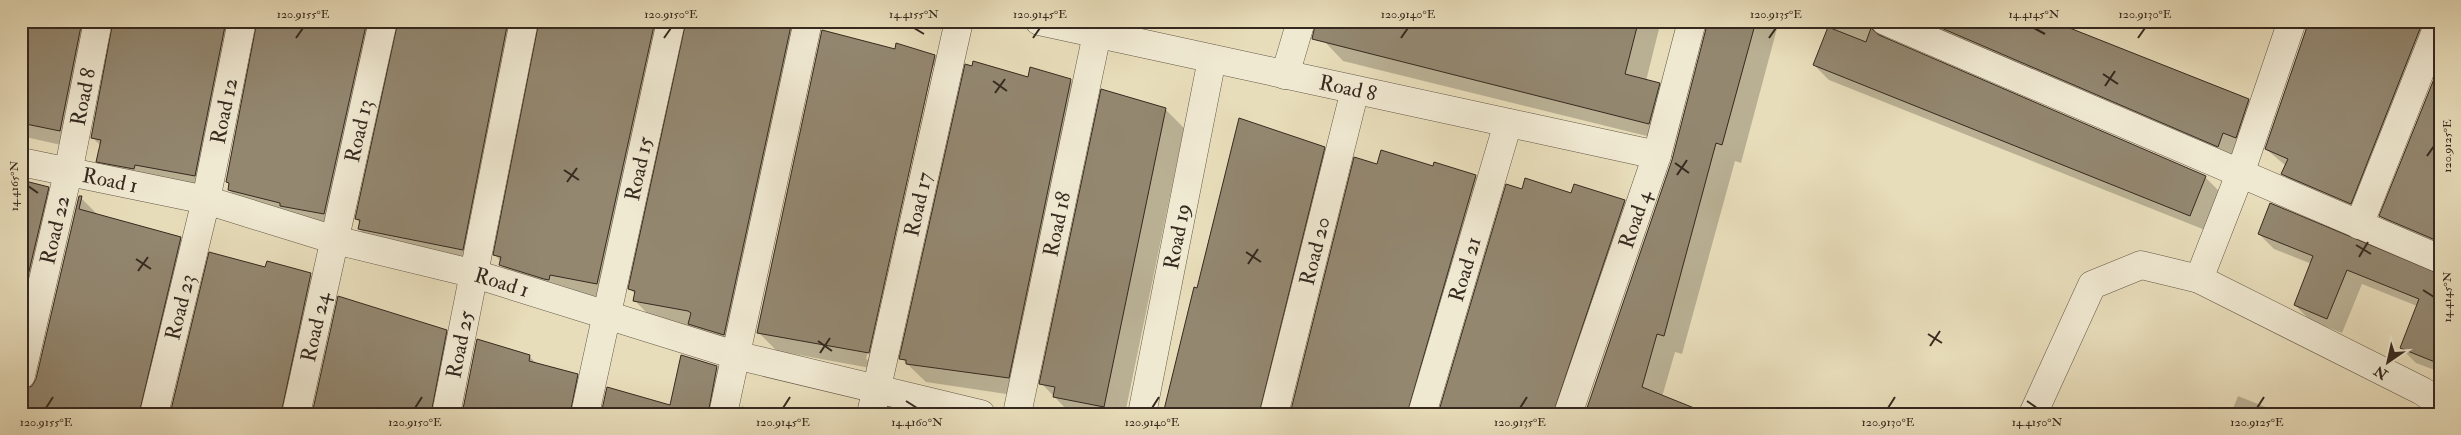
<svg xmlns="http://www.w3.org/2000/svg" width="2461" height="435" viewBox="0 0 2461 435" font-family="'IM FELL Double Pica',serif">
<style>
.shadow{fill:#0003;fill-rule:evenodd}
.building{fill:#938770;stroke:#36291f}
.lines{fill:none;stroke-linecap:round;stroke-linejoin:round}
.street-casing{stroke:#625646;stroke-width:29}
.street{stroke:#f0e9d2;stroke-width:28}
.ticks{fill:none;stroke:#36291f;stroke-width:2}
.labels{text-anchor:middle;stroke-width:5;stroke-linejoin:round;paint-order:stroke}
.street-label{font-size:21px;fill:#36291f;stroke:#f0e9d2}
.neatline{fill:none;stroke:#36291f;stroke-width:2}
.ticks-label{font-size:12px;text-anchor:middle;fill:#36291f}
</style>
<rect width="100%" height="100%" fill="#e8ddba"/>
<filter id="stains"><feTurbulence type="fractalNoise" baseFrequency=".004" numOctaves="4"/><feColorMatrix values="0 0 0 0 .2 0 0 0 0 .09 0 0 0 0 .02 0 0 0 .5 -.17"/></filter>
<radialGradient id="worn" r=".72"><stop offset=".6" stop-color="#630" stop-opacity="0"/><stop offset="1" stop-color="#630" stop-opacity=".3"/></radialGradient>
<g class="shadow">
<polygon points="21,21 791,22 810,41 743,353 709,343 693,327 653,319 635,301 636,295 630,289 688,25 678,30 616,302 520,284 501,265 501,262 495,255 540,25 531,30 481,268 378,248 359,229 360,223 356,219 399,25 390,30 343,232 248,209 229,190 230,185 227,182 258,25 249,30 213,194 116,180 98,161 101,146 92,137 114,25 105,29 79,149 21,136"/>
<polygon points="1273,21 1301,21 1298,29"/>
<polygon points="1330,21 1661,21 1646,81 1659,84 1678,103 1667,141 1343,61 1325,42"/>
<polygon points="1709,21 1779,21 1741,163 1735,161 1682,354 1675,352 1662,397 1706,414 1586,414 1673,160"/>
<polygon points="1832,21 1896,21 1885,30 1884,39 2205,177 2220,192 2205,230 1829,80 1814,65"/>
<polygon points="1907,21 2050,21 2248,101 2263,116 2233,161"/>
<polygon points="2310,21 2440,21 2366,218 2298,189 2283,174 2286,166 2266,149"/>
<path d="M 896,51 L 935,56 L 954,75 L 887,371 L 777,351 L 758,332 ZM 932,66 L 934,66 L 868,360 L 866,359 Z"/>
<polygon points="2440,67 2440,250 2396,231 2381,216"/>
<polygon points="1031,69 1071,81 1090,99 1027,397 926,382 901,358 1028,78"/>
<polygon points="1165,109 1184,128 1125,414 1071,414 1041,383"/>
<polygon points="1324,148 1343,167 1281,414 1164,414 1198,289"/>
<polygon points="1378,166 1434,168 1476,176 1494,195 1429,414 1291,414"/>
<polygon points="21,181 48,188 67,207 24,391 34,386 37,379 81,198 99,216 180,238 199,257 161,414 21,414"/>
<polygon points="1523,191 1624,201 1643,220 1576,414 1440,414"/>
<polygon points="2259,234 2440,275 2440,372 2416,363 2401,348 2417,306 2362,284 2342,333 2310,320 2295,305 2312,264 2274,249"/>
<polygon points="266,269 310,274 329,293 302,414 171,414"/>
<polygon points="446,331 465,350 452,414 313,414"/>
<polygon points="529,356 538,365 577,376 596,394 592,414 463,414"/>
<polygon points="717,367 735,386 729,414 601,414 608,388 671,407"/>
<polygon points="2238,396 2283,414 2231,414"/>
<polygon points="742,406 759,414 739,414"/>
</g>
<g class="building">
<polygon points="21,21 82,21 60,131 21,123"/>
<polygon points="113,21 226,21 195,176 135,165 134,169 96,162 101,140 91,138"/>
<polygon points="257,21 367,21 324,214 280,206 280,203 228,190 229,183 226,182"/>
<polygon points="398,21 508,21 463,250 358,229 360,220 355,219"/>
<polygon points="539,21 655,21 597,284 550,275 549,280 544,279 499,265 501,257 493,255"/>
<polygon points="686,21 792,21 724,335 688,324 691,313 688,311 633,301 635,291 628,289"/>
<polygon points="1316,21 1615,21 1637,27 1625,74 1660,83 1649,124 1312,39"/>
<polygon points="1708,21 1756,21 1722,145 1716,143 1664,336 1657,334 1642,387 1704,412 1704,414 1585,414 1672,160"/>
<polygon points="1925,21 2052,21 2249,99 2236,138 2223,133 2218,147"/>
<polygon points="2309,21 2423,21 2351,204 2281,174 2288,159 2265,149"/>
<polygon points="1828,27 1866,42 1871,28 1879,35 2206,176 2190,216 1813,65"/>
<polygon points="822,30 895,49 896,43 935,55 869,353 757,333"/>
<polygon points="973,61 1028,77 1030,67 1071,79 1009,378 906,364 906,360 899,359 965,64 972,66"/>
<polygon points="2440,64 2440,242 2379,216"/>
<polygon points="1101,89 1166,108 1104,407 1053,397 1055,387 1039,384"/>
<polygon points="1239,118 1325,147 1259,414 1163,414 1194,287 1197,288"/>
<polygon points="1381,150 1433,166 1434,162 1476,175 1407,414 1290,414 1354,157 1377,164"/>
<polygon points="1525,178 1571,193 1574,184 1625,200 1553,414 1438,414 1506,184 1522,189"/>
<polygon points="21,180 49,187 21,305"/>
<polygon points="79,196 82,196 79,209 181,237 139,414 21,414 21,390 32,386 36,379"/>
<polygon points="2270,203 2440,274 2440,364 2400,348 2419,299 2347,270 2327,319 2294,305 2313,256 2258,234"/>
<polygon points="209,252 265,267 267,261 311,273 281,414 170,414"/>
<polygon points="338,296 447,330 431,414 312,414"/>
<polygon points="477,339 530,355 529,361 578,374 570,414 462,414"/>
<polygon points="681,355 717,366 708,414 601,414 607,387 670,405"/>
</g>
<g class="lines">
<defs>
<g id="street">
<path id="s1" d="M 1039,21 L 1657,155"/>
<polyline points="1885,21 2440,259"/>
<polyline points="1285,75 1301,21"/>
<path id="s2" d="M 21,162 L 206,200 L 335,240 L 475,274 L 735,355 L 981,414"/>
<polyline points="2359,225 2440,21"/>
<polyline points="2199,279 2240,174 2292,21"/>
<path id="s3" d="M 21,375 L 68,173 L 98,21"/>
<path id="s4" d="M 154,414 L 206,200 L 242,21"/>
<path id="s5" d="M 296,414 L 383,21"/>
<path id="s6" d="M 446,414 L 524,21"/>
<path id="s7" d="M 585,414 L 671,21"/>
<polyline points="723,414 808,21"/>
<path id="s8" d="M 871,414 L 959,21"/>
<path id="s9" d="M 1017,414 L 1097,34"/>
<path id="s10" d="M 1142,414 L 1212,59"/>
<path id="s11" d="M 1274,414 L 1355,90"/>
<path id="s12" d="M 1422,414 L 1508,123"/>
<path id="s13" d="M 1568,414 L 1657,155 L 1692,21"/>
<polyline points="2033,414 2092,285 2141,265 2199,279 2422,391 2440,403"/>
</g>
</defs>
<use href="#street" class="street-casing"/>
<use href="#street" class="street"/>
</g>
<path class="ticks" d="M 914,28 L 924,34M 2034,28 L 2045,34M 296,38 L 303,28M 664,38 L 671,28M 1033,38 L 1040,28M 1401,38 L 1408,28M 1769,38 L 1776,28M 2138,38 L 2145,28M 2103,74 L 2118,84M 993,81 L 1007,91M 2105,86 L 2115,71M 995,93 L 1005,79M 2427,156 L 2434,146M 1675,163 L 1689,173M 564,170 L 579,180M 1677,175 L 1687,160M 567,182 L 577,168M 28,186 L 38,193M 2356,245 L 2371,254M 1246,252 L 1261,262M 2359,257 L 2368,242M 136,259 L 151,269M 1248,264 L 1258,249M 138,271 L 148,257M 2423,290 L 2434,297M 1928,334 L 1942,343M 818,341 L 832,351M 1930,346 L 1940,331M 820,353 L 830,338M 906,401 L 917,408M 2027,401 L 2037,408M 46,408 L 53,397M 415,408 L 422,397M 783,408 L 790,397M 1152,408 L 1159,397M 1520,408 L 1527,397M 1888,408 L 1895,397M 2257,408 L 2264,397"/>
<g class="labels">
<g class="street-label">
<text dy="7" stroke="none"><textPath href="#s1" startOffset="316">Road 8</textPath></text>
<text dy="7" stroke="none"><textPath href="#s3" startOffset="285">Road 8</textPath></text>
<text dy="7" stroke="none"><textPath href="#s4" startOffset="311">Road 12</textPath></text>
<text dy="7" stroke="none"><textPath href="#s5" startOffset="290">Road 13</textPath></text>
<text dy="7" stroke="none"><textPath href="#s7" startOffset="251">Road 15</textPath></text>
<text dy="7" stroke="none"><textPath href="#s2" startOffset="91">Road 1</textPath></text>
<text dy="7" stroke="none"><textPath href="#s8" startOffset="215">Road 17</textPath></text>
<text dy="7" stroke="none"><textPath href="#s13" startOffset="206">Road 4</textPath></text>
<text dy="7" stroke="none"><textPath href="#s9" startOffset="194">Road 18</textPath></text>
<text dy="7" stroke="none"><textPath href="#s3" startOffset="149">Road 22</textPath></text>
<text dy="7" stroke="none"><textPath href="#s10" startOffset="181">Road 19</textPath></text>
<text dy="7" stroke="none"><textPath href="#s11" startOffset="168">Road 20</textPath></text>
<text dy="7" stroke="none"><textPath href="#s12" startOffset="151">Road 21</textPath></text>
<text dy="7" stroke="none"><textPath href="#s2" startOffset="496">Road 1</textPath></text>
<text dy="7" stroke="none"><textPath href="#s4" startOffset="110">Road 23</textPath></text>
<text dy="7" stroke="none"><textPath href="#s5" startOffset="89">Road 24</textPath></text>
<text dy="7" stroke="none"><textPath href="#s6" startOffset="71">Road 25</textPath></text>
</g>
</g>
<rect width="2461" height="435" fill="none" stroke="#e8ddba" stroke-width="55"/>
<g transform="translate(2388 362) rotate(214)" stroke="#f0e9d2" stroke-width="4" paint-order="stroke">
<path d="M0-4L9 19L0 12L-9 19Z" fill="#36291f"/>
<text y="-8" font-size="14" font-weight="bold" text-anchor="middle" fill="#36291f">N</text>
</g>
<rect x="28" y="28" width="2406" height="380" class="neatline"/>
<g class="ticks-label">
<text x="303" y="18">120.9155°E</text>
<text x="671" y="18">120.9150°E</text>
<text x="914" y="18">14.4155°N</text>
<text x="1040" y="18">120.9145°E</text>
<text x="1408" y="18">120.9140°E</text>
<text x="1776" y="18">120.9135°E</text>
<text x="2034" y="18">14.4145°N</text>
<text x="2145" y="18">120.9130°E</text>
<text transform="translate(2447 146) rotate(-90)" y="4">120.9125°E</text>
<text transform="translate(14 186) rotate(-90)" y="4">14.4165°N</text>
<text transform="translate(2447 297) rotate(-90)" y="4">14.4145°N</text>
<text x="46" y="426">120.9155°E</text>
<text x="415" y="426">120.9150°E</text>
<text x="783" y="426">120.9145°E</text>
<text x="917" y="426">14.4160°N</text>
<text x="1152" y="426">120.9140°E</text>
<text x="1520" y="426">120.9135°E</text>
<text x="1888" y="426">120.9130°E</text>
<text x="2037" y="426">14.4150°N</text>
<text x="2257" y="426">120.9125°E</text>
</g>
<rect width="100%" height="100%" filter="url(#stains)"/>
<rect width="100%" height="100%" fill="url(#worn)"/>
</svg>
